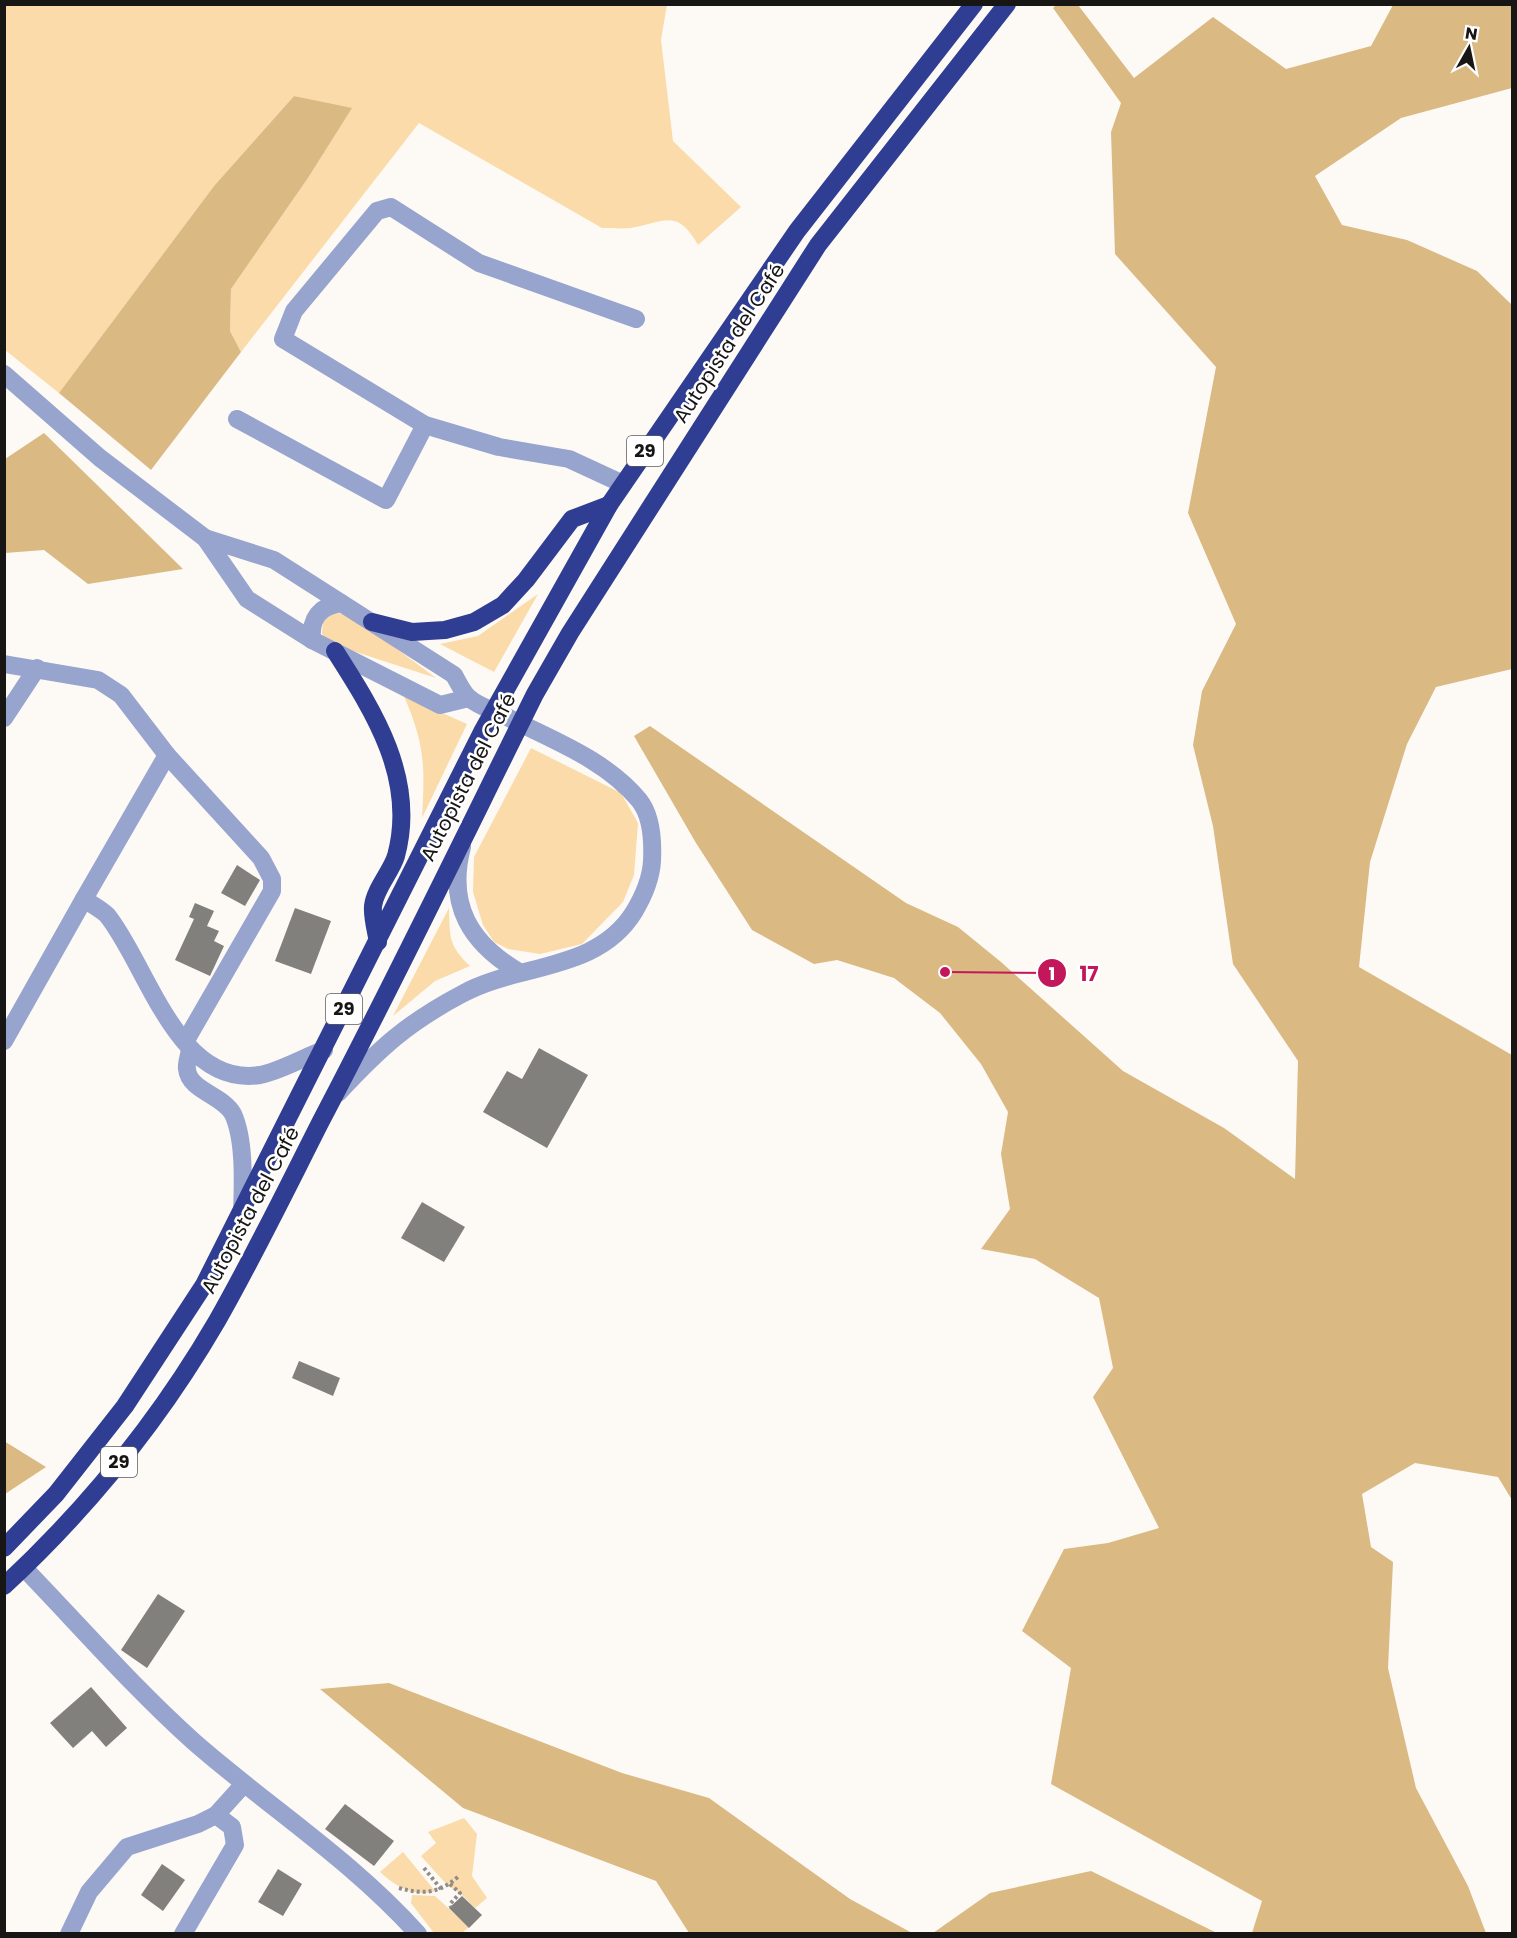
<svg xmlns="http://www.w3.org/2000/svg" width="1517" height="1938" viewBox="0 0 1517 1938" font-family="Poppins,sans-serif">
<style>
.green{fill:#fadba9}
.forest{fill:#dab983}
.building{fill:#82807c}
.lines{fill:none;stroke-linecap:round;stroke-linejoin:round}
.path{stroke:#8f8d8a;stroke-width:4;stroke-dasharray:3 3;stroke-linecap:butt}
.minor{stroke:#97a4ce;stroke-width:18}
.highway{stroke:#2f3e92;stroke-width:18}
.labels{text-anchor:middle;stroke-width:5;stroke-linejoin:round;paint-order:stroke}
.shield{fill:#fff;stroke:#5d5c5b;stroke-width:1.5}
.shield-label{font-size:18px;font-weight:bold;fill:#171615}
.street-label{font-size:20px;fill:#171615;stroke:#fff}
.leader{fill:none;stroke:#c2185b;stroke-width:2}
.callout-dot{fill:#c2185b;stroke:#fff;stroke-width:2}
.mark-label{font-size:18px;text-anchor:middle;font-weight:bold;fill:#fff}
.callout-label{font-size:21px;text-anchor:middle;font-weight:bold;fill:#c2185b;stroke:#fff;stroke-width:5;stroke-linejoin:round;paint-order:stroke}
</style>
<rect width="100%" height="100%" fill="#fdfaf6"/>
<g class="green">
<path d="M 4,5 L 667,5 L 661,40 L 673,141 L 741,207 L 698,245 C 677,208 665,222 631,228 C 622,229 611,228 602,228 L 419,123 L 241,352 L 230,331 L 231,289 L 308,178 L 351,109 L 294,96 L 214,186 L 59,393 L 5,350 Z"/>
<polygon points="538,594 494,672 440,644 478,636"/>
<polygon points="335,612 354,617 436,678 325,642 322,633 323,621"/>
<path d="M 404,696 L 467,724 L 422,818 C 425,766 425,745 404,696 Z"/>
<polygon points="531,748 621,793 638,823 634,875 623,902 582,944 540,954 508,949 494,942 483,925 473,892 474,857"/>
<path d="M 449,908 C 450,937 448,945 470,966 L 435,981 L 393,1016 Z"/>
<polygon points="464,1818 477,1834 472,1876 487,1898 475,1908 460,1893 448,1886 421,1856 436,1843 428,1832"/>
<path d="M 403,1852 L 435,1891 C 414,1898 395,1886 380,1872 Z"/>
<polygon points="412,1895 435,1896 469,1927 462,1933 434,1933 411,1903"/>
</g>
<g class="forest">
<polygon points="1057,4 1078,5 1134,78 1213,17 1286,69 1371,46 1393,5 1512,5 1512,88 1401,118 1315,176 1342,225 1407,240 1477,271 1512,305 1512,669 1436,687 1407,744 1370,862 1359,967 1512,1055 1512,1500 1498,1477 1415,1463 1362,1494 1371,1547 1393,1562 1388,1668 1416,1788 1468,1886 1486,1933 1252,1933 1262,1901 1051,1784 1071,1668 1022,1631 1064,1549 1108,1543 1159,1528 1093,1397 1113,1368 1099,1298 1035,1259 981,1249 1010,1209 1001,1154 1008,1112 981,1064 940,1013 894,978 837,960 814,964 752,930 696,843 634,736 650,726 906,903 958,927 1001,962 1123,1071 1224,1128 1295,1179 1298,1061 1233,964 1213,826 1193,745 1202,691 1236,624 1188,513 1216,367 1115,254 1111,132 1121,103 1053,8"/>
<polygon points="294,96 352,108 308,178 231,289 230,331 241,352 151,470 59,393 214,186"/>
<polygon points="44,433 183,569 88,584 44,550 5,553 5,459"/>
<polygon points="4,1441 46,1467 5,1494 4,1494"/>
<polygon points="389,1683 622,1773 709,1798 850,1899 912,1933 689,1933 656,1881 463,1808 320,1689"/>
<polygon points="1091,1871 1217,1933 933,1933 990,1893"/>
</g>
<g class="building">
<polygon points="237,865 260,880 245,906 221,893"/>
<polygon points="195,903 214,911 207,926 219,931 214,941 224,946 210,976 175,960 194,919 189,917"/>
<polygon points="295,908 331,921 311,974 275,961"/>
<polygon points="539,1048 588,1075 547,1148 483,1112 507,1071 522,1079"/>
<polygon points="422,1202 465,1227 444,1262 401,1238"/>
<polygon points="299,1361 340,1378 333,1396 292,1378"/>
<polygon points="158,1594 185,1611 147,1668 121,1650"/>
<polygon points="91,1687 127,1728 106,1747 92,1731 73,1748 50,1723"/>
<polygon points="345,1804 394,1841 374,1866 325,1829"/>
<polygon points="162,1864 185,1880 163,1911 141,1895"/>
<polygon points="278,1869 302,1884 283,1916 258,1902"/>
<polygon points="462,1896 482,1915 469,1928 449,1908"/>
</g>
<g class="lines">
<g class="path">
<polyline points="424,1868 441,1889"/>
<polyline points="450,1884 460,1893 450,1904 451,1907"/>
<path d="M 399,1888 C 424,1895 440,1893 459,1876"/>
</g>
<g class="minor">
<polyline points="4,374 100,458 205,538 247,599 312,640 440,705 469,698"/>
<polyline points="237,419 386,500 425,425"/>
<polyline points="623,484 569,459 499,447 425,425 283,339 294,311 377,211 391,207 479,263 636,319"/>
<path d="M 205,538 L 274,560 L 454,675 C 458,682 463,693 469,698 C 478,706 494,711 505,716 C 552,740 605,759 639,800 C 652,816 653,841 652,861 C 651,879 643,897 634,912 C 597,972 518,963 462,994 C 407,1023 380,1048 338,1093"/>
<path d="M 312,640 C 310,618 320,606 341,603"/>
<polyline points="4,664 98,680 121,695 167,755 84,899"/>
<polyline points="4,718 37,668"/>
<polyline points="167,755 261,858 272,879 272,891 185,1042"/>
<path d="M 462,847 C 447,905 470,943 519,972"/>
<path d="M 4,1041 L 84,899 C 91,904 101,909 107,915 C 147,964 177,1088 260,1075 C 281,1071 304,1057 324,1050"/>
<path d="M 190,1050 C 189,1056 186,1064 187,1069 C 189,1091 223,1095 233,1114 C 245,1140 243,1184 242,1213"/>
<path d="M 24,1568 C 80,1626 133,1687 193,1741 C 267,1806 352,1860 418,1934"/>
<polyline points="69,1934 89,1892 127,1847 198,1824 216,1815"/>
<polyline points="183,1934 235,1845 232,1827 216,1815 244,1784"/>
</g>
<g class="highway">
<polyline points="372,622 412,632 445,630 474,622 503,605 526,580 572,519 609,505"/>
<path d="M 335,651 C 374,712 417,779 396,856 C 391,872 375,889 373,906 C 372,917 376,931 378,942"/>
<polyline points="4,1548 56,1494 125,1406 204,1285 482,732 609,505 797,231 974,4"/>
<path d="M 4,1586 C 87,1509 160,1419 217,1321 C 254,1256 287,1188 321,1121 C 395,980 464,837 535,694 L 570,633 L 818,245 L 1007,4"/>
</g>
</g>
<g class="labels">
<g class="shield">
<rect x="627" y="436" width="36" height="30" rx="4.5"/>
<rect x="326" y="994" width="36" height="30" rx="4.5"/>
<rect x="101" y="1447" width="36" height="30" rx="4.5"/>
</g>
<g class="shield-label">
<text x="645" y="457">29</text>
<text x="344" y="1015">29</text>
<text x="119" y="1468">29</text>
</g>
<g class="street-label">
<text transform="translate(729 343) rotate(-57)" y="7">Autopista del Café</text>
<text transform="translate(468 777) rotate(-63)" y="7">Autopista del Café</text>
<text transform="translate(250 1210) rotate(-62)" y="7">Autopista del Café</text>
</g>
</g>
<path class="leader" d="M945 972L1052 973"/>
<g class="callout-dot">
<circle cx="945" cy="972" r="6"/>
<circle cx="1052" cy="973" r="15"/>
</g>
<g class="mark-label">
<text x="1052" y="980">1</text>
</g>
<g class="callout-label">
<text x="1089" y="981">17</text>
</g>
<rect width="1517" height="1938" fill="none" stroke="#171615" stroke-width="12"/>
<g transform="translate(1469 48) rotate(9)" stroke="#ffffff" stroke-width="4.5" paint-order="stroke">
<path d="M0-4.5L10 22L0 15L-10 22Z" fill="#171615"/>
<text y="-9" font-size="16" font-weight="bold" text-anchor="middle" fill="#171615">N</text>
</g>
</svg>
